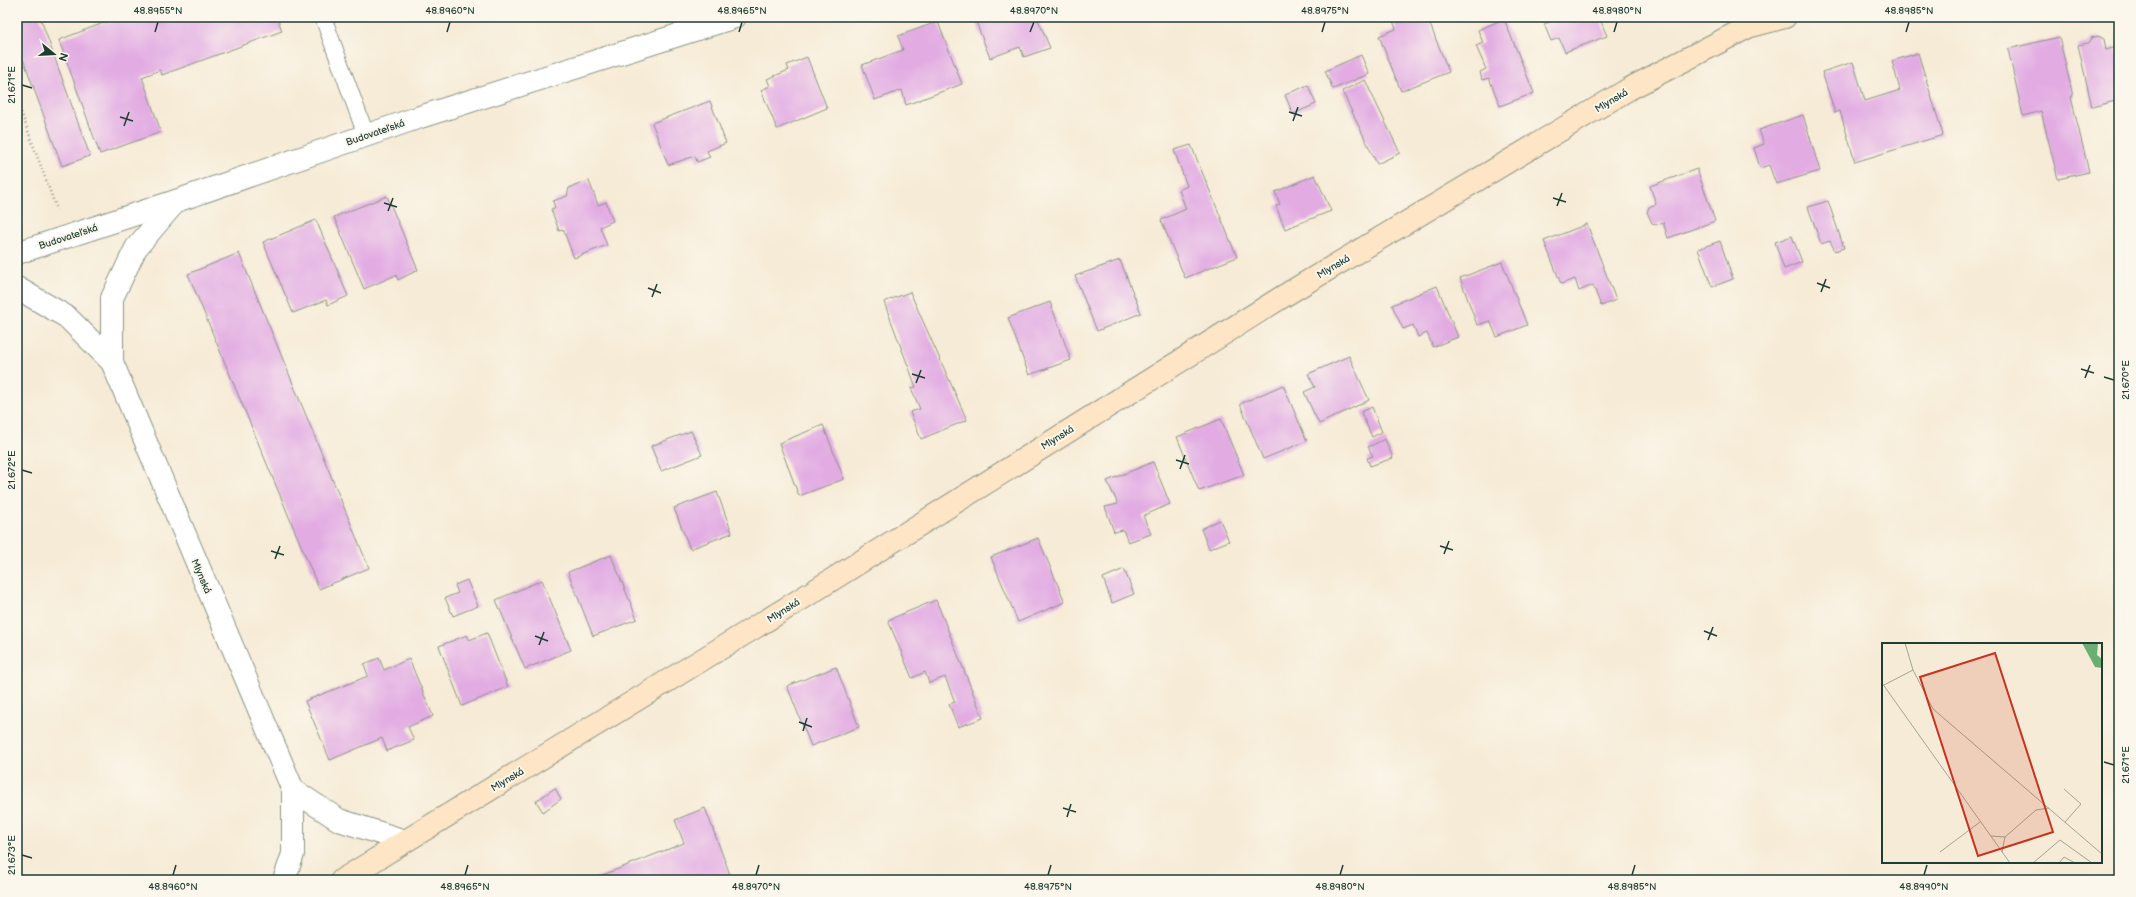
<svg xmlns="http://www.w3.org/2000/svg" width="2136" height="897" viewBox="0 0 2136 897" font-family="'Balsamiq Sans',sans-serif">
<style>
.building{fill:#e2ace3}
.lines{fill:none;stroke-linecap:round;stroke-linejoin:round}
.lane-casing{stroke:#8a9485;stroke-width:18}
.street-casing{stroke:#8a9485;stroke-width:24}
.secondary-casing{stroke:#8a9485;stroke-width:24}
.path{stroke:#8a9485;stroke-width:2.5;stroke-dasharray:1 3;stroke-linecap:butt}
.lane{stroke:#fff;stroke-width:16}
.street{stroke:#fff;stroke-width:22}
.secondary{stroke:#fde5c5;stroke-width:22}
.ticks{fill:none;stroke:#1f3d34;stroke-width:1.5}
.labels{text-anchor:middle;stroke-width:4;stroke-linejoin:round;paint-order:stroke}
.street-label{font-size:10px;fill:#1f3d34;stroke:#fbf7ec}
.inset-road{fill:none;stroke:#a0a595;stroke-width:1}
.view{fill:#c8321e;fill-opacity:0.15;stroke:#c8321e;stroke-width:2}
.inset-edge{fill:none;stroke:#1f3d34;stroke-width:2}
.neatline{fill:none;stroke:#1f3d34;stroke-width:1.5}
.ticks-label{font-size:10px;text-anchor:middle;fill:#1f3d34}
</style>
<rect width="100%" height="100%" fill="#fbf7ec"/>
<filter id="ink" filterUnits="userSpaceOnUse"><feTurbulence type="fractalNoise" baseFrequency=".025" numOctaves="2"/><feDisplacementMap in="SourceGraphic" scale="8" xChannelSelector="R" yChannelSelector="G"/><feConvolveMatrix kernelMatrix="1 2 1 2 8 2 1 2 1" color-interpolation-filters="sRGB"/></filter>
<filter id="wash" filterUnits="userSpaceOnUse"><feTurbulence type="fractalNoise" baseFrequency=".012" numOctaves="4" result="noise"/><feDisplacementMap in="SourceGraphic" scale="16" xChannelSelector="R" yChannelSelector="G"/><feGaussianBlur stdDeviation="0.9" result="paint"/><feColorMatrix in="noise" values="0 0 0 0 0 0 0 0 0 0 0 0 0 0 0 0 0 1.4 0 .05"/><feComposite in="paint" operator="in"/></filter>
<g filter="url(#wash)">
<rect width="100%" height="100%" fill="#f6ebd6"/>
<g id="blocks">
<g class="building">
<polygon points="17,17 40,17 90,156 62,166 17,42"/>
<polygon points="119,17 277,17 282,31 162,75 160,70 142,77 161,132 100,154 59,40"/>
<polygon points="936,17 962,84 906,105 902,90 875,100 862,65 903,50 898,36 937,22"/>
<polygon points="974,17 1037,17 1050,48 1024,57 1020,47 990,58"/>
<polygon points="1403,17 1427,17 1449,72 1401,91 1379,36 1396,29 1393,21"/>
<polygon points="1550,17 1599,17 1607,36 1565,52 1559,38 1551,41 1544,24 1552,21"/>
<polygon points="1504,19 1534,93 1500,106 1489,78 1482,80 1480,72 1486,69 1476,46 1483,43 1478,30"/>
<polygon points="2098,36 2104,39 2106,50 2116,47 2119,60 2119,100 2092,107 2078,45 2088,43 2091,38"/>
<polygon points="2059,37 2073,96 2071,97 2089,172 2058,179 2041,111 2023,116 2008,49"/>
<polygon points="1918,53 1943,135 1855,162 1840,111 1835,113 1822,72 1853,62 1865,101 1900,90 1892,61"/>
<polygon points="1361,55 1369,74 1333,89 1325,71"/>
<polygon points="807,57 827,108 777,129 761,90 770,86 767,79 789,70 787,65"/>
<polygon points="1365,80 1400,153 1377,164 1342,91"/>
<polygon points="1308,85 1316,104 1293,114 1285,95"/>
<polygon points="710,101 726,143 707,151 710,157 697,162 695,156 668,165 652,123"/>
<polygon points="1803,115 1820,171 1776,184 1769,165 1760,168 1754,148 1764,144 1759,130"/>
<polygon points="1191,145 1237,257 1185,278 1161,220 1186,209 1179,190 1187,186 1174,150"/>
<polygon points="1697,169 1715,221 1668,238 1663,222 1656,225 1652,223 1647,212 1649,207 1656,204 1650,186"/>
<polygon points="1315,175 1331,211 1285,229 1276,206 1280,204 1275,192"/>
<polygon points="589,181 598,205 606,202 613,221 600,227 607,245 574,258 563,229 559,231 551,209 555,208 553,201 567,196 569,188"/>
<polygon points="387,196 418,270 398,280 396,275 364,289 334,217"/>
<polygon points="1828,201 1844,248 1835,251 1830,241 1821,244 1808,207"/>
<polygon points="316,220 348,296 328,305 326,300 293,313 263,242"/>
<polygon points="1587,224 1616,300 1601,306 1593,285 1579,291 1575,279 1561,284 1544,241"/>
<polygon points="1792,236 1802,262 1784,269 1775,242"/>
<polygon points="1720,241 1733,279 1712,287 1698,249"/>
<polygon points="239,253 369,568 319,589 188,274"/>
<polygon points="1120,260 1141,313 1097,331 1075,276"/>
<polygon points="1502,262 1527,325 1497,337 1490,321 1477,325 1460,278"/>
<polygon points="1437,286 1458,337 1433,347 1427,333 1418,337 1413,325 1403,329 1392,305"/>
<polygon points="910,292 967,420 921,439 910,412 920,409 911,388 916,387 884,302"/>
<polygon points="1050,302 1071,360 1029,375 1008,318"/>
<polygon points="1349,356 1369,400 1319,424 1304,392 1315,387 1308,374"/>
<polygon points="1283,385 1307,441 1263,459 1240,404"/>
<polygon points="1372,407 1382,432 1372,437 1361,412"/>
<polygon points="1221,419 1244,475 1199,491 1177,437"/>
<polygon points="823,425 844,479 799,496 779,443"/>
<polygon points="691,431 702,455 661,471 651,446"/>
<polygon points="1385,439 1393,458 1370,466 1367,458 1373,456 1368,447"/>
<polygon points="1153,462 1170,504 1143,516 1151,534 1128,542 1123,530 1114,532 1105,507 1118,504 1107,481"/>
<polygon points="717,492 732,533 690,549 674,508"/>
<polygon points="1220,520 1229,541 1209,549 1201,529"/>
<polygon points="1038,538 1065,602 1018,622 991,557"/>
<polygon points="611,555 637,619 593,636 568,572"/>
<polygon points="1124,569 1134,594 1112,603 1103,578"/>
<polygon points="467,580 478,606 453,616 445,598 458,593 455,585"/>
<polygon points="542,580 571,650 525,669 496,600"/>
<polygon points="936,600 983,718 958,727 949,704 955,702 945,677 929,683 925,672 912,678 888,620"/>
<polygon points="487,633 508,687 462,706 439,646 467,635 469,640"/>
<polygon points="379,658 384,670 409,659 433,716 408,727 414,740 387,751 382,738 330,760 305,701 368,676 364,664"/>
<polygon points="836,667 859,727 811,746 787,686"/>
<polygon points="555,788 561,799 543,812 536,801"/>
<polygon points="705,808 732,880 590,880 684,843 675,820"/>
</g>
</g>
</g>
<g filter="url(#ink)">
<use href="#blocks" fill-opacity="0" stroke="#8a9485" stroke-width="1"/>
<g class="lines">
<defs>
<polyline id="lane" points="323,17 366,135"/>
<g id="street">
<polyline points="17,253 176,201 420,117 735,17"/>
<polyline points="17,288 67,317 112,362 293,790 293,854 284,880"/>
<polyline points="112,362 112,298 136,248 176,201"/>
<polyline points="293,790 339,820 405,841"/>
</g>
<polyline id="secondary" points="342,880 798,601 1282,297 1629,89 1748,27 1785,17"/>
</defs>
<use href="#lane" class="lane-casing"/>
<use href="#street" class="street-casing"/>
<use href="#secondary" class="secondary-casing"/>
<polyline class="path" points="17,101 57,210"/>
<use href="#lane" class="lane"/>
<use href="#street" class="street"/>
<use href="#secondary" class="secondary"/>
</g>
</g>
<path class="ticks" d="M 155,32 L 158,22M 447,32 L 450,22M 739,32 L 742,22M 1030,32 L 1034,22M 1322,32 L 1325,22M 1614,32 L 1617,22M 1906,32 L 1909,22M 22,85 L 32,88M 1289,112 L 1302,116M 120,117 L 133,121M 1293,121 L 1298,107M 124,126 L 129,112M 1553,198 L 1566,202M 384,203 L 397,207M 1557,206 L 1562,193M 388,211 L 393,198M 1817,283 L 1830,288M 648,288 L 661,293M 1821,292 L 1826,279M 652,297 L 657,284M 2081,369 L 2094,373M 912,374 L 925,378M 2104,377 L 2114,380M 2085,378 L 2090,365M 916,383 L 921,370M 1176,460 L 1189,464M 1180,469 L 1185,455M 22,470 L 32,473M 1440,546 L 1453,550M 271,551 L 284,555M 1444,554 L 1449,541M 275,559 L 280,546M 1704,631 L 1717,636M 535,636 L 548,641M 1708,640 L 1713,627M 539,645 L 544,632M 799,722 L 812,727M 803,731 L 807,718M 2104,762 L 2114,765M 1063,808 L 1076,812M 1067,817 L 1071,804M 22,855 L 32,858M 173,875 L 176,865M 465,875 L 468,865M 756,875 L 759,865M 1048,875 L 1051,865M 1340,875 L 1343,865M 1632,875 L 1635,865M 1924,875 L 1927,865"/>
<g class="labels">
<g class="street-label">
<text transform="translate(1611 100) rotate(-31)" y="4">Mlynská</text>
<text transform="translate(375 132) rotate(-19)" y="4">Budovateľská</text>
<text transform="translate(68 236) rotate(-18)" y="4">Budovateľská</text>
<text transform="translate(1333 266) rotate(-31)" y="4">Mlynská</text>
<text transform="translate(1057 437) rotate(-32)" y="4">Mlynská</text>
<text transform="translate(202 576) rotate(67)" y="4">Mlynská</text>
<text transform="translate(783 610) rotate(-32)" y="4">Mlynská</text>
<text transform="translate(507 779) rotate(-31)" y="4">Mlynská</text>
</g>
</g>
<g transform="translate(1882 643)">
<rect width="220" height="220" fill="#f6ebd6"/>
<path d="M 200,0 L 216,0 L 215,12 L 220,16 L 220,25 L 213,24 Z" fill="#6aae73"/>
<path class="inset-road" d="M 23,0 L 31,27 L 51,66 L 220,211M 0,40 L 128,220M 2,42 L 31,27M 182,146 L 199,161 L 183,179M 109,193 L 123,194M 58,209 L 98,179M 120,209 L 123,194 L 154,167 L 167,165M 151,220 L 178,197 L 210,220M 177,220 L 182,214 L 193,220"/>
<path class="view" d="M 113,10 L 171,189 L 96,213 L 38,34 Z"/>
<rect width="220" height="220" class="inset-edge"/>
</g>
<rect width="2136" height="897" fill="none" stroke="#fbf7ec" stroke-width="44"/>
<g transform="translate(54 54) rotate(108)" stroke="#fbf7ec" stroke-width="3" paint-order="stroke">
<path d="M0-3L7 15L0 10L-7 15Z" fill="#1f3d34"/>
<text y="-6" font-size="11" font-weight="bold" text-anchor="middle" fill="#1f3d34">N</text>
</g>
<rect x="22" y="22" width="2092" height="853" class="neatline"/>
<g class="ticks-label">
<text x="158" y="14">48.8955°N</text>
<text x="450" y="14">48.8960°N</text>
<text x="742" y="14">48.8965°N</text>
<text x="1034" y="14">48.8970°N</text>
<text x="1325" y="14">48.8975°N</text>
<text x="1617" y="14">48.8980°N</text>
<text x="1909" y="14">48.8985°N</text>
<text transform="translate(11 85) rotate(-90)" y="4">21.671°E</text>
<text transform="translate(2125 380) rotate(-90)" y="4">21.670°E</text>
<text transform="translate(11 470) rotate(-90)" y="4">21.672°E</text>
<text transform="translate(2125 765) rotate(-90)" y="4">21.671°E</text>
<text transform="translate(11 855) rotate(-90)" y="4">21.673°E</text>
<text x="173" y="890">48.8960°N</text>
<text x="465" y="890">48.8965°N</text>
<text x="756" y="890">48.8970°N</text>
<text x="1048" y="890">48.8975°N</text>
<text x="1340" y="890">48.8980°N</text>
<text x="1632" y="890">48.8985°N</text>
<text x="1924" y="890">48.8990°N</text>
</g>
</svg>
